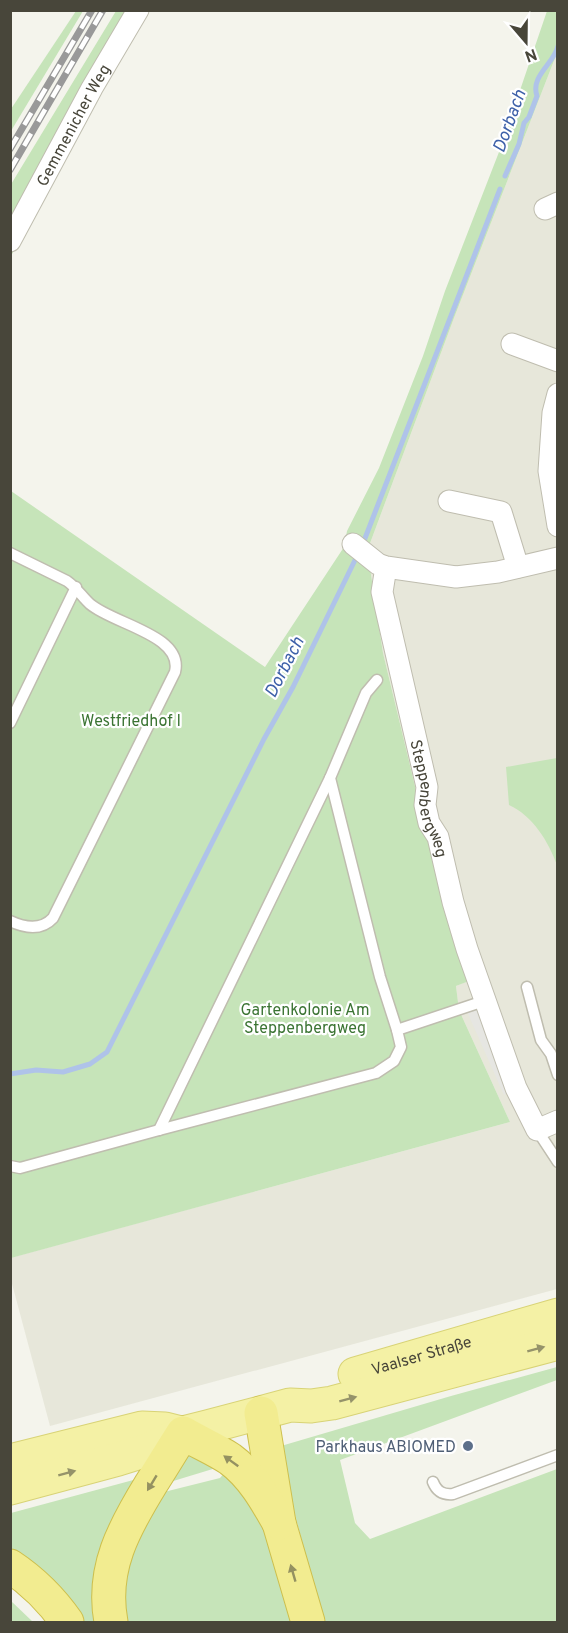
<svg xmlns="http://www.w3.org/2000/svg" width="568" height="1633" viewBox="0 0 568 1633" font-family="Overpass,sans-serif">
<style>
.residential{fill:#e7e7da}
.green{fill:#c6e4b9}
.parking{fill:#e6e6e2}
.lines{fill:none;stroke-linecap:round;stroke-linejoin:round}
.stream{stroke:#afc3e9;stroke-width:5}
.service-casing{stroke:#bfbdaf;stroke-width:13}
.minor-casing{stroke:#bfbdaf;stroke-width:23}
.primary-casing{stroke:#d8d376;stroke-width:35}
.trunk-casing{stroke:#cdbf4d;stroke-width:35}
.service{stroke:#fff;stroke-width:10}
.minor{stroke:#fff;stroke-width:21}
.primary{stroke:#f4f1a5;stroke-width:33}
.trunk{stroke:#f2ec90;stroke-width:33}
.rail-casing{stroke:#999;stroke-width:7}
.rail{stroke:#fff;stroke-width:4.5;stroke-dasharray:14;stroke-linecap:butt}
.oneway{fill:#95936a}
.oneway2{fill:#949161}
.service-dot{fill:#5c6f8a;stroke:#fff;stroke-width:2}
.labels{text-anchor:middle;stroke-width:4.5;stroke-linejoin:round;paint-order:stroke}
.street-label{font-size:16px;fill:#48463a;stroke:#fff}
.park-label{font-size:16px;fill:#3b7433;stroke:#fff}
.service-label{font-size:16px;fill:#4e5e75;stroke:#fff;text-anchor:end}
.water-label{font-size:18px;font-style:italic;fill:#3e61a9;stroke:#fff}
</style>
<rect width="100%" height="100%" fill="#f4f4ec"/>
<polygon class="residential" points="557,53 557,1289 50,1426 11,1280 10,1258 510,1122 459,1010 456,986 468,981 445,911 383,653 370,568 369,546 454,318"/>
<g class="green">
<polygon points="76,11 83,11 11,131 11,109"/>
<polygon points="116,11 148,11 105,80 11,256 10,186"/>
<polygon points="547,11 557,11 557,53 454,318 369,546 370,568 383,653 445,911 469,981 456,986 459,1010 510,1122 11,1258 11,491 265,667 344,547 347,531 379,468 423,356 445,291 499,152"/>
<path d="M 557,758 L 558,758 L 557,865 C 548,841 533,816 509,805 L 506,767 Z"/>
<polygon points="557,1367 557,1380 340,1460 355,1523 370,1539 557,1469 557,1622 324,1622 287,1486 281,1446 451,1396"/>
<polygon points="191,1450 216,1468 170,1482"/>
<polygon points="226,1471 257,1508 293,1622 117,1622 115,1586 160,1493 220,1478"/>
<polygon points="137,1479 99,1622 81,1622 11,1552 11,1513"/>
<polygon points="10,1600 33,1622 11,1622"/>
</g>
<polygon class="parking" points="484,1001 516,1088 504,1095 465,1007"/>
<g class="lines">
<g class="stream">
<path d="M 505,176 L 519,144 L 524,123 L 529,117 L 537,96 C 530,76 554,64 558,46"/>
<polyline points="362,546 500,189"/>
<polyline points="10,1074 36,1070 63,1072 90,1064 107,1052 264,739 293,687 358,554"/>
</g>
<defs>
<g id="service">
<path d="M 10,553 L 67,581 C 77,588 82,597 90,604 C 113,624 184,635 175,672 L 53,918 C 41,931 25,928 10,921"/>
<polyline points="377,680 366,693 330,778 380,977 397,1030"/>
<polyline points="10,723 76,587"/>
<polyline points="527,987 541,1040 551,1054 558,1075"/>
<polyline points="159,1130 330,778"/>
<polyline points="537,1130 558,1162"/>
<polyline points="10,1166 20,1168 159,1130 376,1073 394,1061 401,1047 397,1030 484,1001"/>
<path d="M 433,1482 C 437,1492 443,1495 453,1494 L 558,1455"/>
</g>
<g id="minor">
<polyline points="545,209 558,203"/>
<path id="s1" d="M 10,241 L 92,88 L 138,10"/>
<polyline points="512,344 558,361"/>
<polyline points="558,394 553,413 549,471 558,526"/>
<polyline points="449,501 501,512 518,567"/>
<polyline points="353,544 378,564 386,567 456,577 498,572 558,558"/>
<path id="s2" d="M 386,567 L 382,592 L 427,787 L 425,805 L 429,823 L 438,837 L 453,902 L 467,949 L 516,1088 L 537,1130 L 558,1121"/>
</g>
<g id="primary">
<path id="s3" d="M 355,1374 L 558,1315"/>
<polyline points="10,1461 142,1428 165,1429 181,1433"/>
<polyline points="10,1488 118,1459 147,1450 183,1433 207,1427 290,1405 311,1406 332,1403 558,1343"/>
</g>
<g id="trunk">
<polyline points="261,1413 279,1523 308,1622"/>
<path d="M 10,1566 C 34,1582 51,1599 67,1622"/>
<path d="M 111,1622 C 101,1569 124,1528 151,1484 C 162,1467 172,1450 183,1433 C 198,1442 215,1449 230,1459 C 252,1475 266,1500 279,1523"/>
</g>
</defs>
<use href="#service" class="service-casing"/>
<use href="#minor" class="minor-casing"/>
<use href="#primary" class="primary-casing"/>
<use href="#trunk" class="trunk-casing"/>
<use href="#service" class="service"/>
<use href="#minor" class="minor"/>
<use href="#primary" class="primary"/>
<use href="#trunk" class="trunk"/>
<defs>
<g id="rail">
<polyline points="10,149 92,10"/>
<polyline points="10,170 103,10"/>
</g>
</defs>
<use href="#rail" class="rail-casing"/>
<use href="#rail" class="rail"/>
</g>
<defs><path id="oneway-solid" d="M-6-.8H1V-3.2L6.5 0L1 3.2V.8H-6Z" transform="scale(1.5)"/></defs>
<g class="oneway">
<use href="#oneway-solid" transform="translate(536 1349) rotate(-15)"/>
<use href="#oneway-solid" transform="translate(348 1399) rotate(-15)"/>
<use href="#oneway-solid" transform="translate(67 1473) rotate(-15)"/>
</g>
<g class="oneway2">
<use href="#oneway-solid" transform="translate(231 1461) rotate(-144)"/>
<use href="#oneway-solid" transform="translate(152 1483) rotate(121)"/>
<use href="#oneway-solid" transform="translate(293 1573) rotate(-106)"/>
</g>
<circle class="service-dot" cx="468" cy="1446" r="6"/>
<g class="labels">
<g class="street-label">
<text dy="6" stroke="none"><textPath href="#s1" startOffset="132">Gemmenicher Weg</textPath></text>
<text dy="6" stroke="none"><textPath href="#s2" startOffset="238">Steppenbergweg</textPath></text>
<text dy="6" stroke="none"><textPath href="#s3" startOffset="69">Vaalser Straße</textPath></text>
</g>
<g class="park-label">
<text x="131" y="726">Westfriedhof I</text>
<text x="305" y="1015">Gartenkolonie Am<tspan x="305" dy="18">Steppenbergweg</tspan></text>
</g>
<g class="service-label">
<text x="456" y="1452">Parkhaus ABIOMED</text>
</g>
<g class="water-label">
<text transform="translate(509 121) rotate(-70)" y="6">Dorbach</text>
<text transform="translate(284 667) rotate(-63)" y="6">Dorbach</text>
</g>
</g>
<rect width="568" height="1633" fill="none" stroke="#48463a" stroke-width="24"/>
<g transform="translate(526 42) rotate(160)" stroke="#ffffff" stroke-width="4.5" paint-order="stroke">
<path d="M0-4.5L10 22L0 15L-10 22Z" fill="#48463a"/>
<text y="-9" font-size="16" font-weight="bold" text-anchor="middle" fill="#48463a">N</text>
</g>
</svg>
